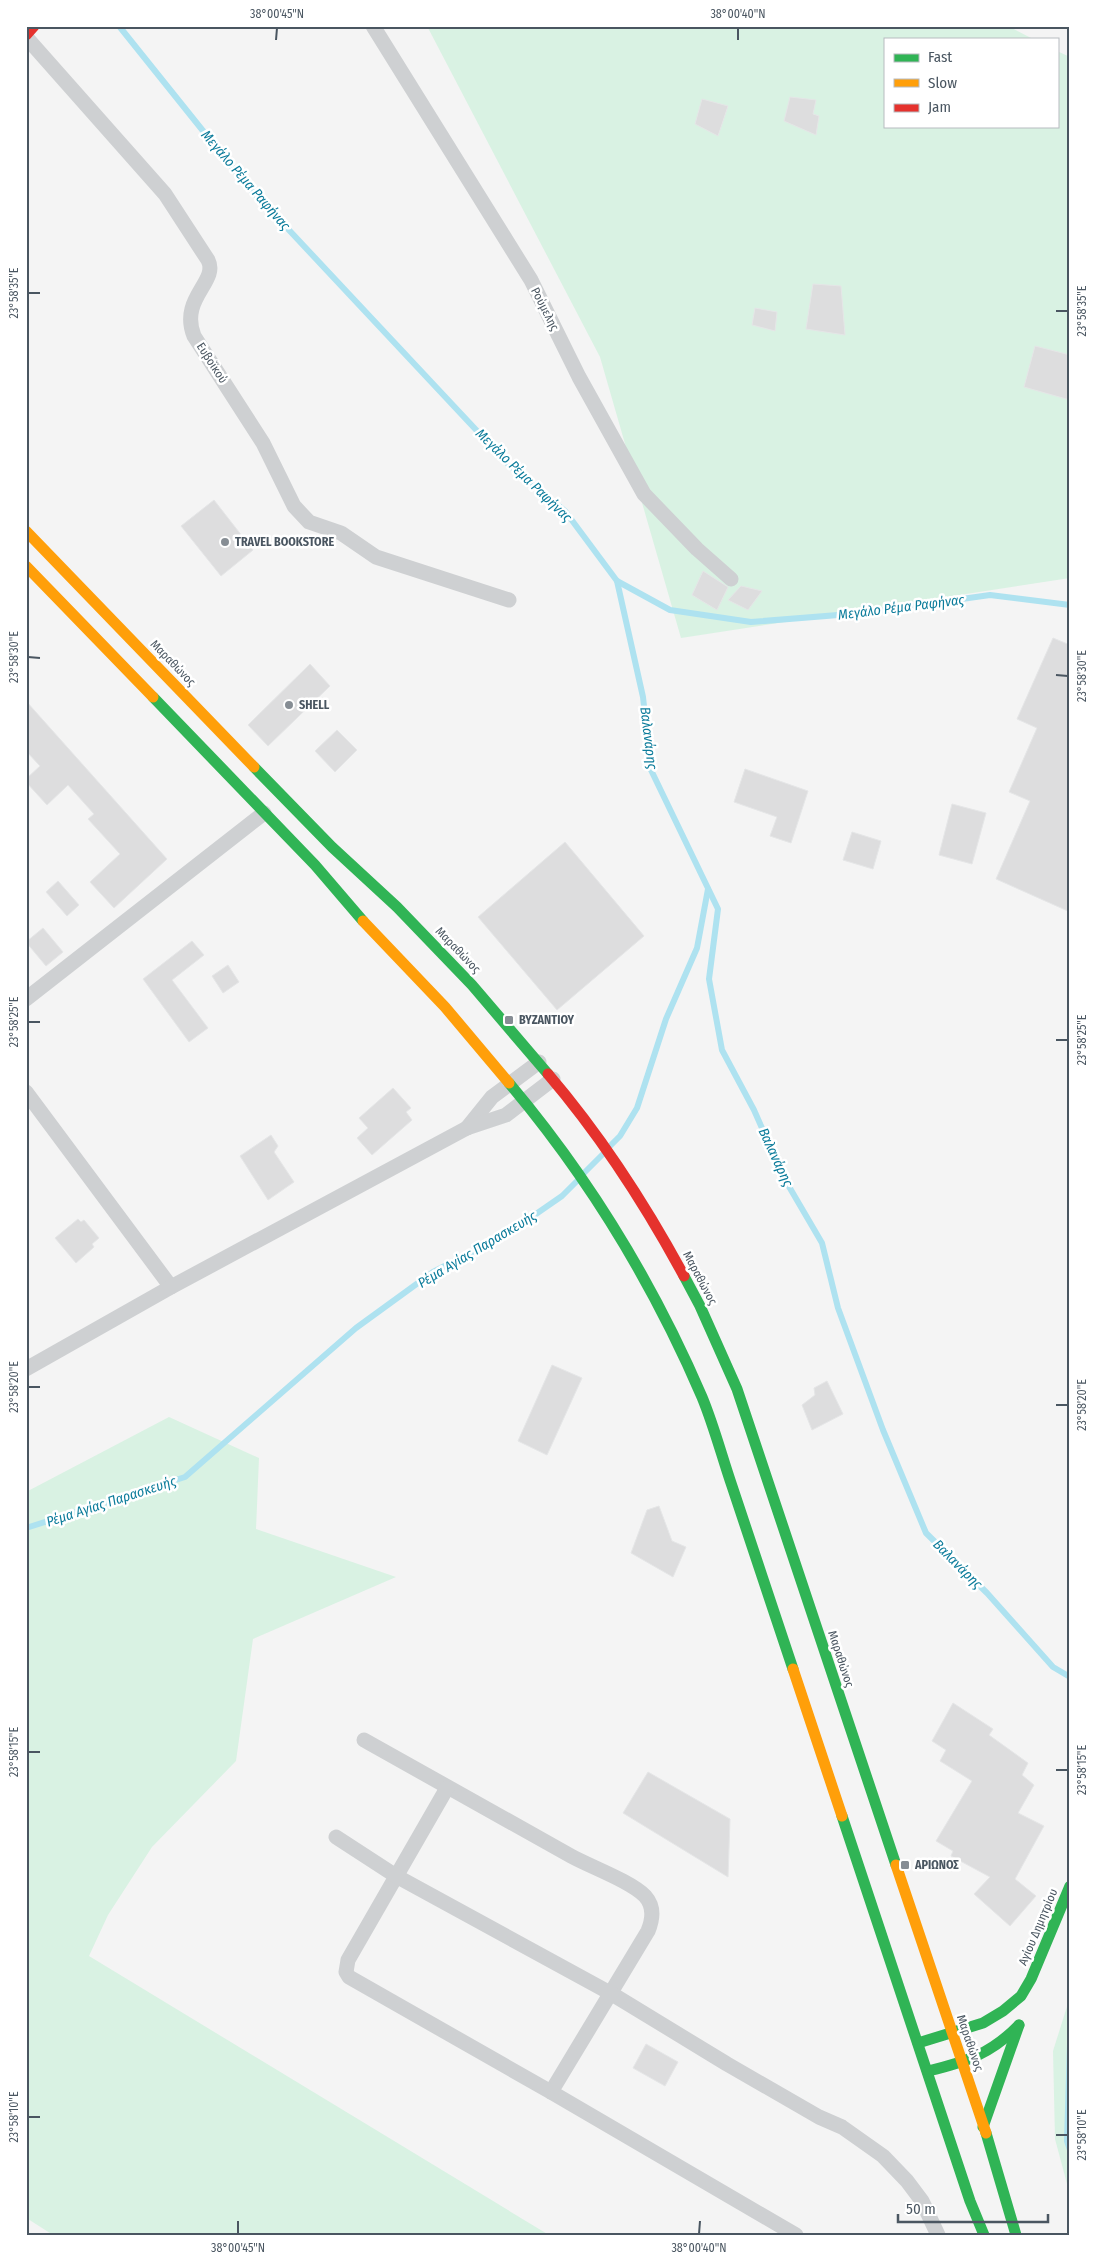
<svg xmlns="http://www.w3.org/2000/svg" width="1096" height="2261" viewBox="0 0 1096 2261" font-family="'Fira Sans Condensed',sans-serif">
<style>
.green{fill:#d9f2e3}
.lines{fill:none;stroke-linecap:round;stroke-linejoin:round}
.stream{stroke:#aee2f0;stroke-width:6}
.building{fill:#ddddde;stroke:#e5e6e7}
.street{stroke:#ced0d2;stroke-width:15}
.fast{stroke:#30b455;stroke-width:11}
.slow{stroke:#ff9f0a;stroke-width:11}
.jam{stroke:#e5322d;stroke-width:11}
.ticks{fill:none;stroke:#4a5661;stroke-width:2}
.poi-dot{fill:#868d94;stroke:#fff;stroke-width:2}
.labels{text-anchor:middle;stroke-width:5;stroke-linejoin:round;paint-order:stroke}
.street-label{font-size:12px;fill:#4a5661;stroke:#fff}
.poi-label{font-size:12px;font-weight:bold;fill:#4a5661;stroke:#fff;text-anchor:start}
.water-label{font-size:14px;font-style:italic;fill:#0c7c9b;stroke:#fff}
.neatline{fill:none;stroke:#4a5661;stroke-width:2}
.ticks-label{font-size:12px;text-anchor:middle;fill:#4a5661}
</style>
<rect width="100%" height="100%" fill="#f4f4f4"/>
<g class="green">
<polygon points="427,26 1008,26 1033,39 885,39 885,126 1057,126 1057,51 1070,57 1070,578 681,638 600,357"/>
<polygon points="169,1417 259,1458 256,1529 396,1577 253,1639 236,1761 152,1847 108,1915 89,1956 549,2235 53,2235 28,2219 26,2222 26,1492"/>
<polygon points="1070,1997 1070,2195 1055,2139 1053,2051"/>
</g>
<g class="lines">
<g class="stream">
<polyline points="119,26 244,182 508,464 565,511 617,581 670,610 751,622 863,613 990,595 1070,605"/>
<polyline points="617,581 643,697 651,770 718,909 709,979 722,1050 754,1110 784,1178 822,1243 838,1308 883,1430 926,1533 987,1593 1053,1667 1070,1677"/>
<polyline points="610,1146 620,1136 637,1108 666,1019 697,948 708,889"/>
<polyline points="584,1173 602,1155"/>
<polyline points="26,1528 185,1477 356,1328 433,1272 507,1234 562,1196 578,1180"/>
<polyline points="1070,2043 1067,2141 1070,2150"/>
</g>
</g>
<g class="building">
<polygon points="790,97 816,100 813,114 819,116 816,135 784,121"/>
<polygon points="702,99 728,106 718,136 695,124"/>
<polygon points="813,284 841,286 845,335 806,329"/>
<polygon points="755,308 777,312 775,331 752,325"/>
<polygon points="1035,346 1070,355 1070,400 1024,387"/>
<polygon points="214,500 253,550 221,576 181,526"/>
<polygon points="703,571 728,587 717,610 692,595"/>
<polygon points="741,586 762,591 748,610 728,600"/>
<polygon points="1053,638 1070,645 1070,912 996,879 1030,801 1009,792 1037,728 1017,719"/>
<polygon points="310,664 330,686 268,746 248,725"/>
<polygon points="26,701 167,859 114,908 90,882 120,854 88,819 94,814 68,785 47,805 26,782 26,779 40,766 26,751"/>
<polygon points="337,730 357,750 335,772 315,751"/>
<polygon points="745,769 808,791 791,843 770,836 777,817 734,802"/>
<polygon points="952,804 986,813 972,864 939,855"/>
<polygon points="852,832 881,841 873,869 843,860"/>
<polygon points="565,842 644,936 557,1010 478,917"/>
<polygon points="58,881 79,905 67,916 46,892"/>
<polygon points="43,928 63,952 46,966 26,942"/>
<polygon points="192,941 204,955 172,980 208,1028 189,1042 143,979"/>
<polygon points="228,965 239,982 223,993 212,976"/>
<polygon points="393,1088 411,1108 406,1112 412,1120 372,1155 357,1138 368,1128 359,1118"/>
<polygon points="271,1135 278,1146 274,1152 294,1182 268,1200 240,1156"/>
<polygon points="78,1219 81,1222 84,1220 99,1238 92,1244 94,1247 76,1263 55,1238"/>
<polygon points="552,1365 582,1378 547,1455 518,1441"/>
<polygon points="827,1381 843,1414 812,1430 802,1405 815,1395 814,1388"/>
<polygon points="659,1506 672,1541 686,1547 673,1577 631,1553 647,1510"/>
<polygon points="953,1703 993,1729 989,1735 1028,1763 1022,1775 1034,1785 1018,1813 1044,1826 1015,1879 1036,1896 1010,1926 974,1894 990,1877 951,1856 953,1851 936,1841 972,1781 940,1761 946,1750 932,1741"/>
<polygon points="648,1772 730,1819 728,1877 623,1813"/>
<polygon points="646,2044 678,2062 665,2086 633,2068"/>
</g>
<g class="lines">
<g class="street">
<polyline points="373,26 531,280 579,377 644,494 697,549 731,579"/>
<path d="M 26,37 L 165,194 L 208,260 C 219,282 179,298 194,336 L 263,443 L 294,506 L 309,522 L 341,533 L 376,557 L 509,600"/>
<polyline points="26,999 264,813"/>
<polyline points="26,1092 171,1287"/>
<polyline points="467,1128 492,1097 539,1062"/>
<polyline points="26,1369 171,1287 467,1128 506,1115 553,1079"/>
<path d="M 364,1740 C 433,1779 502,1818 571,1856 C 591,1867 630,1881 645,1896 C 654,1906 653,1919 648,1931 L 551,2092"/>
<polyline points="447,1788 348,1960 346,1972 349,1977 551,2092 796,2235"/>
<polyline points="336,1837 396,1876 612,1994 727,2064 819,2117 842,2127 883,2156 907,2181 922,2201 938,2235"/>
</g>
<g class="fast">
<polyline points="153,697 315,865 363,921"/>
<polyline points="254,767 332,847 397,907 472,985 548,1074"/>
<path d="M 509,1083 C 589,1178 653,1283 702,1397 C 714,1426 722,1457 732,1486 C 752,1547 773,1608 793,1669"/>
<polyline points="684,1276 700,1306 737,1389 896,1865"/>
<polyline points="842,1816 970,2201 984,2235"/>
<polyline points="918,2043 983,2023 1003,2011 1021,1996 1031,1979 1070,1886"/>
<path d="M 928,2071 C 966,2062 991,2054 1019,2025"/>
<polyline points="983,2127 1019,2025"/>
<polyline points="986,2133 1016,2235"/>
</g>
<g class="slow">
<polyline points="26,531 254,767"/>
<polyline points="26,566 153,697"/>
<polyline points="363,921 445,1007 509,1083"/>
<polyline points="793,1669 842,1816"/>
<polyline points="896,1865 986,2133"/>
</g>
<g class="jam">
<polyline points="26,35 34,26"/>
<path d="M 548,1074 C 601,1136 645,1204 684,1276"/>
</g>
</g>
<path class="ticks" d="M 276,40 L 277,28M 738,40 L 738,28M 28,293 L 40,293M 1056,311 L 1068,311M 28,657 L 40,658M 1056,675 L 1068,676M 28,1022 L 40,1022M 1056,1040 L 1068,1040M 28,1387 L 40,1387M 1056,1405 L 1068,1405M 28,1752 L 40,1752M 1056,1770 L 1068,1770M 28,2117 L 40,2117M 1056,2135 L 1068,2135M 238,2234 L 238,2221M 699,2234 L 700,2221"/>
<g class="poi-dot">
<circle cx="225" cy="542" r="5"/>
<circle cx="289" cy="705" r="5"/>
<rect x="504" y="1015" width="10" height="10" rx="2.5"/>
<rect x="900" y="1860" width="10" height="10" rx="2.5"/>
</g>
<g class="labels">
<g class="street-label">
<text transform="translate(545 309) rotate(63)" y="4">Ρούμελης</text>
<text transform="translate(212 363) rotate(57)" y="4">Ευβοϊκού</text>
<text transform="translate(173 663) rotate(46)" y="4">Μαραθώνος</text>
<text transform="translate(458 950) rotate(46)" y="4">Μαραθώνος</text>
<text transform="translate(700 1278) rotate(62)" y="4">Μαραθώνος</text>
<text transform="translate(841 1659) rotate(72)" y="4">Μαραθώνος</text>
<text transform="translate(1038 1927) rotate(-67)" y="4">Αγίου Δημητρίου</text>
<text transform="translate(970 2043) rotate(71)" y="4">Μαραθώνος</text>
</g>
<g class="poi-label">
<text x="235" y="546">TRAVEL BOOKSTORE</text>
<text x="299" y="709">SHELL</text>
<text x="519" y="1024">ΒΥΖΑΝΤΙΟΥ</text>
<text x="915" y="1869">ΑΡΙΩΝΟΣ</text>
</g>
<g class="water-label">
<text transform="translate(246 180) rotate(49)" y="5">Μεγάλο Ρέμα Ραφήνας</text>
<text transform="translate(524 475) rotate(44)" y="5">Μεγάλο Ρέμα Ραφήνας</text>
<text transform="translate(901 607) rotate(-7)" y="5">Μεγάλο Ρέμα Ραφήνας</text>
<text transform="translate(649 738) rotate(83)" y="5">Βαλανάρης</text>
<text transform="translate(776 1157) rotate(65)" y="5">Βαλανάρης</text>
<text transform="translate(477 1249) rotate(-31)" y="5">Ρέμα Αγίας Παρασκευής</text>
<text transform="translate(111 1501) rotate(-18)" y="5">Ρέμα Αγίας Παρασκευής</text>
<text transform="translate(958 1564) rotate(45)" y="5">Βαλανάρης</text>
</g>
</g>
<rect width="1096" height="2261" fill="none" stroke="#ffffff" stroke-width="55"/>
<rect x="884" y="38" width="175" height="90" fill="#ffffff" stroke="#b7bbc0"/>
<rect x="894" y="54" width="25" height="8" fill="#30b455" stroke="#b7bbc0"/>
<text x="928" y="62" font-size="15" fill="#4a5661">Fast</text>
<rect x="894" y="79" width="25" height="8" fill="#ff9f0a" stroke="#b7bbc0"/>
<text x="928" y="88" font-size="15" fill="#4a5661">Slow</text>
<rect x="894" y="104" width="25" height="8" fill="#e5322d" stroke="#b7bbc0"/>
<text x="928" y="112" font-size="15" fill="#4a5661">Jam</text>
<path d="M898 2214v8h150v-8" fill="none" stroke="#4a5661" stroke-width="2.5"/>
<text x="906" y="2214" font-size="15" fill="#4a5661" stroke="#ffffff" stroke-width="4" paint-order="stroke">50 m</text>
<rect x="28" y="28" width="1040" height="2206" class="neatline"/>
<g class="ticks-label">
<text x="277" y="18">38°00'45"N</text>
<text x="738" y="18">38°00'40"N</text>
<text transform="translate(14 293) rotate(-90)" y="4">23°58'35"E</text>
<text transform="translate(1082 311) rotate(-90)" y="4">23°58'35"E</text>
<text transform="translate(14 657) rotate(-90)" y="4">23°58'30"E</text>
<text transform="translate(1082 676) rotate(-90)" y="4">23°58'30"E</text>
<text transform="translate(14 1022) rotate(-90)" y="4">23°58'25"E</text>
<text transform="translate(1082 1040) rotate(-90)" y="4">23°58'25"E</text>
<text transform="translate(14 1387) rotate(-90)" y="4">23°58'20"E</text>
<text transform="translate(1082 1405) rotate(-90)" y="4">23°58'20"E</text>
<text transform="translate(14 1752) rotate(-90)" y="4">23°58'15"E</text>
<text transform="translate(1082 1770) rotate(-90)" y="4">23°58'15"E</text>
<text transform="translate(14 2117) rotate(-90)" y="4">23°58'10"E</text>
<text transform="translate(1082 2135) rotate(-90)" y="4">23°58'10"E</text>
<text x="238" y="2252">38°00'45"N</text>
<text x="699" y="2252">38°00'40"N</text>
</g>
</svg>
